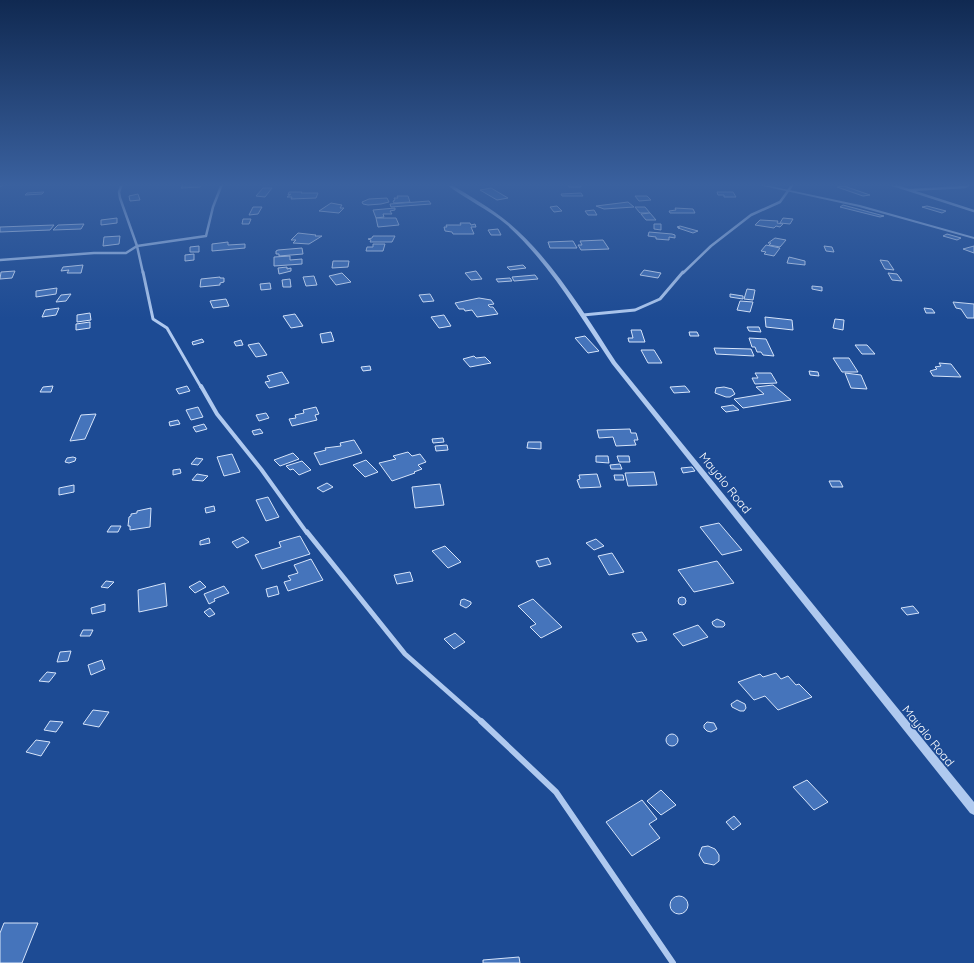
<svg xmlns="http://www.w3.org/2000/svg" width="974" height="963" viewBox="0 0 974 963" font-family="Quicksand,sans-serif">
<style>
.building{fill:#4574bb;stroke:#d6e4fa}
.lines{fill:none;stroke-linecap:round;stroke-linejoin:round}
.minor-far4{stroke:#afc9ef;stroke-width:2.5}
.minor-far3{stroke:#afc9ef;stroke-width:3}
.minor-far2{stroke:#afc9ef;stroke-width:4}
.minor-far1{stroke:#afc9ef;stroke-width:5}
.minor{stroke:#afc9ef;stroke-width:6}
.tertiary{fill:#afc9ef;fill-rule:evenodd}
.labels{text-anchor:middle;stroke-width:3;stroke-linejoin:round;paint-order:stroke}
.street-label{font-size:12px;fill:#fff;stroke:#1d4b94}
</style>
<rect width="100%" height="100%" fill="#1d4b94"/>
<g class="building">
<polygon points="184,184 202,184 200,187 181,188"/>
<polygon points="568,184 580,184 581,187 569,187"/>
<polygon points="844,186 870,195 863,196 837,187"/>
<polygon points="263,188 272,188 265,197 256,196"/>
<polygon points="491,188 508,198 497,200 480,190"/>
<polygon points="44,192 42,194 25,195 27,193"/>
<polygon points="289,192 302,192 301,193 318,193 316,198 291,199 292,197 287,197 291,194 288,195"/>
<polygon points="717,192 733,192 736,197 724,197 724,195 718,195"/>
<polygon points="581,193 583,196 562,196 561,194"/>
<polygon points="138,194 140,200 130,201 129,196"/>
<polygon points="397,196 408,196 410,202 394,203 393,201 395,200 394,198 398,198"/>
<polygon points="635,196 647,196 651,200 639,201"/>
<polygon points="387,198 389,202 381,204 368,205 363,204 362,202 369,199"/>
<polygon points="429,201 431,204 391,207 390,204"/>
<polygon points="628,202 634,207 604,209 596,206"/>
<polygon points="331,203 342,205 340,208 344,208 339,213 319,211"/>
<polygon points="843,205 884,216 880,217 840,207"/>
<polygon points="557,206 562,211 554,212 550,207"/>
<polygon points="927,206 946,211 942,213 922,207"/>
<polygon points="253,207 262,207 258,214 249,215"/>
<polygon points="635,207 645,207 650,213 640,213"/>
<polygon points="395,208 395,210 390,211 392,214 383,214 384,217 376,218 373,210"/>
<polygon points="675,208 693,209 695,213 670,213 669,211 676,210"/>
<polygon points="594,210 597,215 588,215 585,211"/>
<polygon points="650,213 656,220 646,220 641,214"/>
<polygon points="117,218 117,223 101,225 101,220"/>
<polygon points="376,218 396,218 399,225 378,227"/>
<polygon points="783,218 793,219 790,224 780,223"/>
<polygon points="243,219 251,219 249,224 242,224"/>
<polygon points="760,220 778,221 777,223 783,224 780,227 776,226 774,228 755,225"/>
<polygon points="460,223 470,223 471,225 475,224 476,227 471,227 474,234 453,234 452,232 445,231 444,227 447,227 446,225 461,225"/>
<polygon points="84,224 81,229 53,230 58,225"/>
<polygon points="654,224 661,224 661,230 654,229"/>
<polygon points="54,225 50,230 0,232 0,227"/>
<polygon points="680,226 698,231 693,233 678,228 680,228 677,227"/>
<polygon points="498,229 501,235 491,235 488,230"/>
<polygon points="649,232 672,234 675,235 675,238 669,237 669,240 656,239 656,237 648,236"/>
<polygon points="298,233 316,235 315,236 322,236 309,244 293,243 296,240 291,240"/>
<polygon points="947,234 961,238 957,240 943,236"/>
<polygon points="120,236 119,244 103,246 104,237"/>
<polygon points="373,236 395,236 392,242 370,242 371,240 368,239 372,238"/>
<polygon points="775,238 786,240 780,247 769,245 771,243 768,243"/>
<polygon points="603,240 609,249 581,250 578,245 582,245 580,241"/>
<polygon points="573,241 577,248 550,248 548,242"/>
<polygon points="228,242 228,245 245,244 245,248 212,251 212,244"/>
<polygon points="373,244 385,244 383,251 366,251 367,247 373,247"/>
<polygon points="766,245 780,248 774,256 764,254 766,252 761,251"/>
<polygon points="199,246 199,252 190,252 190,247"/>
<polygon points="824,246 832,247 834,252 826,251"/>
<polygon points="974,246 974,253 963,249"/>
<polygon points="302,248 303,254 279,256 279,254 276,254 276,251 278,250"/>
<polygon points="194,254 194,260 185,261 185,255"/>
<polygon points="290,256 290,260 302,259 302,264 274,266 274,257"/>
<polygon points="789,257 805,261 805,265 787,263"/>
<polygon points="880,260 888,261 894,270 885,269"/>
<polygon points="333,261 349,261 348,267 332,268"/>
<polygon points="83,265 81,273 67,273 69,270 61,271 63,267"/>
<polygon points="523,265 526,268 510,270 507,267"/>
<polygon points="287,267 287,269 291,268 291,271 279,274 278,268"/>
<polygon points="644,270 661,273 658,278 640,275"/>
<polygon points="15,271 12,278 0,279 1,272"/>
<polygon points="476,271 482,279 471,280 465,273"/>
<polygon points="342,273 351,282 336,285 329,276"/>
<polygon points="888,273 897,274 902,281 892,280"/>
<polygon points="535,275 538,279 514,281 512,277"/>
<polygon points="314,276 317,285 306,286 303,277"/>
<polygon points="220,277 220,278 224,278 224,282 220,283 220,285 200,287 201,279"/>
<polygon points="510,278 512,281 498,282 496,279"/>
<polygon points="290,279 291,287 283,287 282,280"/>
<polygon points="270,283 271,289 261,290 260,284"/>
<polygon points="812,286 822,287 822,291 812,289"/>
<polygon points="57,288 56,294 36,297 36,291"/>
<polygon points="747,289 755,290 753,300 744,299"/>
<polygon points="71,294 66,301 56,302 61,295"/>
<polygon points="430,294 434,301 423,302 419,295"/>
<polygon points="730,294 743,296 743,299 730,297"/>
<polygon points="479,298 491,300 494,304 488,305 490,307 493,307 498,314 477,317 472,310 465,311 464,309 459,309 455,303"/>
<polygon points="226,299 229,306 213,308 210,301"/>
<polygon points="740,301 753,302 750,312 737,310"/>
<polygon points="953,302 974,304 974,318 967,318 961,309 956,308"/>
<polygon points="59,308 56,315 42,317 45,310"/>
<polygon points="924,308 932,309 935,313 926,313"/>
<polygon points="90,313 91,320 77,322 77,315"/>
<polygon points="295,314 303,326 291,328 283,316"/>
<polygon points="444,315 451,326 439,328 431,317"/>
<polygon points="765,317 792,320 793,330 766,327"/>
<polygon points="835,319 844,320 843,330 833,328"/>
<polygon points="90,322 90,328 76,330 76,324"/>
<polygon points="747,327 759,327 761,332 749,331"/>
<polygon points="631,330 641,330 645,342 629,342 628,338 633,338"/>
<polygon points="331,332 334,341 322,343 320,334"/>
<polygon points="689,332 697,332 699,336 690,336"/>
<polygon points="585,336 599,351 588,353 575,338"/>
<polygon points="749,338 766,339 774,356 763,355 761,352 757,352 755,347 752,347"/>
<polygon points="202,339 204,342 193,345 192,342"/>
<polygon points="241,340 243,345 236,346 234,342"/>
<polygon points="259,343 267,355 256,357 248,345"/>
<polygon points="855,345 867,345 875,354 862,354"/>
<polygon points="714,348 751,349 754,356 716,354"/>
<polygon points="641,350 654,350 662,363 648,363"/>
<polygon points="474,356 476,358 485,357 491,363 470,367 463,359"/>
<polygon points="833,358 849,358 858,372 842,372"/>
<polygon points="939,363 951,364 961,377 933,376 930,371 937,369 935,367 941,366"/>
<polygon points="370,366 371,370 363,371 361,367"/>
<polygon points="809,371 818,372 819,376 810,375"/>
<polygon points="282,372 289,383 269,388 265,382 270,381 267,376"/>
<polygon points="755,373 771,373 777,383 755,384 752,378 758,378"/>
<polygon points="845,373 861,375 867,389 851,388"/>
<polygon points="773,385 791,400 743,408 734,399 764,394 756,387"/>
<polygon points="53,386 51,392 40,392 43,387"/>
<polygon points="187,386 190,391 179,394 176,389"/>
<polygon points="685,386 690,392 674,393 670,387"/>
<polygon points="724,387 732,389 735,394 730,397 726,397 715,393 716,388"/>
<polygon points="733,405 739,410 726,412 721,407"/>
<polygon points="198,407 203,417 191,420 186,410"/>
<polygon points="316,407 319,414 315,415 317,420 292,426 289,419 296,418 295,415 304,413 303,410"/>
<polygon points="266,413 269,418 259,421 256,415"/>
<polygon points="96,414 85,439 70,441 81,415"/>
<polygon points="178,420 180,424 170,426 169,422"/>
<polygon points="204,424 207,429 196,432 193,427"/>
<polygon points="260,429 263,433 254,435 252,431"/>
<polygon points="630,429 631,433 636,433 638,440 634,440 636,445 616,446 613,437 599,438 597,430"/>
<polygon points="443,438 444,442 433,443 432,439"/>
<polygon points="354,440 362,453 320,465 314,453 326,450 325,448 341,446 340,443"/>
<polygon points="528,442 541,442 541,449 527,448"/>
<polygon points="447,445 448,450 436,451 435,446"/>
<polygon points="408,452 412,456 420,454 426,462 418,465 422,469 414,472 415,473 392,481 379,463 396,459 393,456"/>
<polygon points="293,453 299,459 280,466 274,460"/>
<polygon points="232,454 240,472 224,476 217,457"/>
<polygon points="596,456 608,456 609,463 596,462"/>
<polygon points="617,456 629,456 630,462 619,462"/>
<polygon points="73,457 76,458 75,461 69,463 65,462 67,458"/>
<polygon points="196,458 203,459 198,465 191,464"/>
<polygon points="366,460 378,472 365,477 353,465"/>
<polygon points="302,461 311,470 299,475 293,469 290,470 286,466"/>
<polygon points="620,464 622,469 611,469 610,465"/>
<polygon points="692,467 695,471 683,473 681,468"/>
<polygon points="180,469 181,473 173,475 173,470"/>
<polygon points="654,472 657,485 628,486 625,473"/>
<polygon points="197,474 208,476 203,481 192,480"/>
<polygon points="597,474 601,487 580,488 577,480 580,479 579,475"/>
<polygon points="614,475 623,475 624,480 615,480"/>
<polygon points="829,481 840,481 843,487 832,487"/>
<polygon points="327,483 333,487 323,492 317,488"/>
<polygon points="440,484 444,505 415,508 412,487"/>
<polygon points="74,485 74,492 59,495 59,488"/>
<polygon points="268,497 279,517 266,521 256,500"/>
<polygon points="214,506 215,511 206,513 205,508"/>
<polygon points="151,508 150,527 130,530 130,526 128,526 129,517 131,516 131,514 137,513 137,511"/>
<polygon points="719,523 742,550 722,555 700,527"/>
<polygon points="111,526 121,526 118,532 107,532"/>
<polygon points="300,536 310,554 262,569 255,555 281,547 279,542"/>
<polygon points="243,537 249,542 237,548 232,542"/>
<polygon points="209,538 210,543 200,545 200,541"/>
<polygon points="596,539 604,546 594,550 586,543"/>
<polygon points="445,546 461,562 448,568 432,551"/>
<polygon points="612,553 624,572 609,575 598,556"/>
<polygon points="548,558 551,564 539,567 536,561"/>
<polygon points="311,559 323,580 288,591 284,582 291,580 288,576 298,573 294,565"/>
<polygon points="717,561 734,583 694,592 678,570"/>
<polygon points="410,572 413,581 397,584 394,575"/>
<polygon points="106,581 114,582 108,588 101,587"/>
<polygon points="200,581 206,587 195,593 189,587"/>
<polygon points="165,583 167,606 139,612 138,590"/>
<polygon points="224,586 229,593 214,599 215,601 209,604 204,594"/>
<polygon points="277,586 279,594 268,597 266,589"/>
<circle cx="682" cy="601" r="4"/>
<polygon points="464,599 471,602 471,604 469,606 466,608 460,605 461,600"/>
<polygon points="533,599 562,627 541,638 530,627 536,624 518,606"/>
<polygon points="105,604 105,611 92,614 91,608"/>
<polygon points="913,606 919,613 907,615 901,608"/>
<polygon points="210,608 215,614 209,617 204,612"/>
<polygon points="717,619 724,622 725,625 723,627 716,627 713,625 712,622"/>
<polygon points="698,625 708,637 683,646 673,634"/>
<polygon points="83,630 93,630 90,636 80,636"/>
<polygon points="642,632 647,640 637,642 632,634"/>
<polygon points="455,633 465,642 454,649 444,639"/>
<polygon points="71,651 68,661 57,662 60,652"/>
<polygon points="102,660 105,669 91,675 88,665"/>
<polygon points="47,672 56,673 49,682 39,681"/>
<polygon points="776,673 781,679 788,676 796,685 799,684 812,697 778,710 765,696 754,700 738,682 760,674 763,677"/>
<polygon points="737,700 745,704 746,708 744,711 740,711 732,707 731,704"/>
<polygon points="93,710 109,712 99,727 83,724"/>
<polygon points="50,721 63,722 56,732 44,730"/>
<polygon points="707,722 714,723 717,729 711,732 707,731 704,728 704,725"/>
<circle cx="672" cy="740" r="6"/>
<polygon points="36,740 50,742 41,756 26,752"/>
<polygon points="807,780 828,802 814,810 793,787"/>
<polygon points="661,790 676,805 661,815 647,801"/>
<polygon points="642,800 657,819 649,824 660,838 632,856 606,822"/>
<polygon points="734,816 741,824 733,830 726,822"/>
<polygon points="708,846 715,849 719,855 719,861 714,865 704,863 699,855 702,847"/>
<circle cx="679" cy="905" r="9"/>
<polygon points="4,923 38,923 22,963 0,963 0,933"/>
<polygon points="519,957 520,963 483,963 483,960"/>
</g>
<g class="lines">
<g class="minor-far4">
<polyline points="122,184 119,192 120,198 137,246 143,273"/>
<polyline points="890,184 974,211"/>
<polyline points="0,186 4,184"/>
<polyline points="910,190 965,187 970,184"/>
<polyline points="0,260 94,253 126,253 137,246 206,236 213,207 222,184"/>
<polyline points="683,273 711,246 751,215 780,202 793,184"/>
</g>
<g class="minor-far3">
<polyline points="143,272 153,319 167,328 201,387"/>
<polyline points="583,315 635,310 660,299 683,272"/>
</g>
<polyline class="minor-far2" points="201,386 217,414 261,469 307,533"/>
<polyline class="minor-far1" points="307,532 405,654 482,722"/>
<polyline class="minor" points="481,721 556,792 673,963"/>
<g class="tertiary">
<path d="M 446,184 L 450,184 C 470,196 491,208 509,223 C 551,258 586,316 616,362 L 974,802 L 974,815 L 970,813 L 612,364 C 580,316 550,264 507,225 C 488,209 465,199 446,184 Z"/>
<polygon points="754,184 761,184 860,205 974,237 974,239 859,207"/>
</g>
</g>
<linearGradient id="sky" x2="0" y2="1"><stop stop-color="#102951"/><stop offset="0.58" stop-color="#3a619f"/><stop offset="1" stop-color="#3a619f" stop-opacity="0"/></linearGradient>
<rect width="974" height="319" fill="url(#sky)"/>
<g class="labels">
<g class="street-label">
<text transform="translate(725 483) rotate(51)" y="4">Mayalo Road</text>
<text transform="translate(928 736) rotate(51)" y="4">Mayalo Road</text>
</g>
</g>
</svg>
